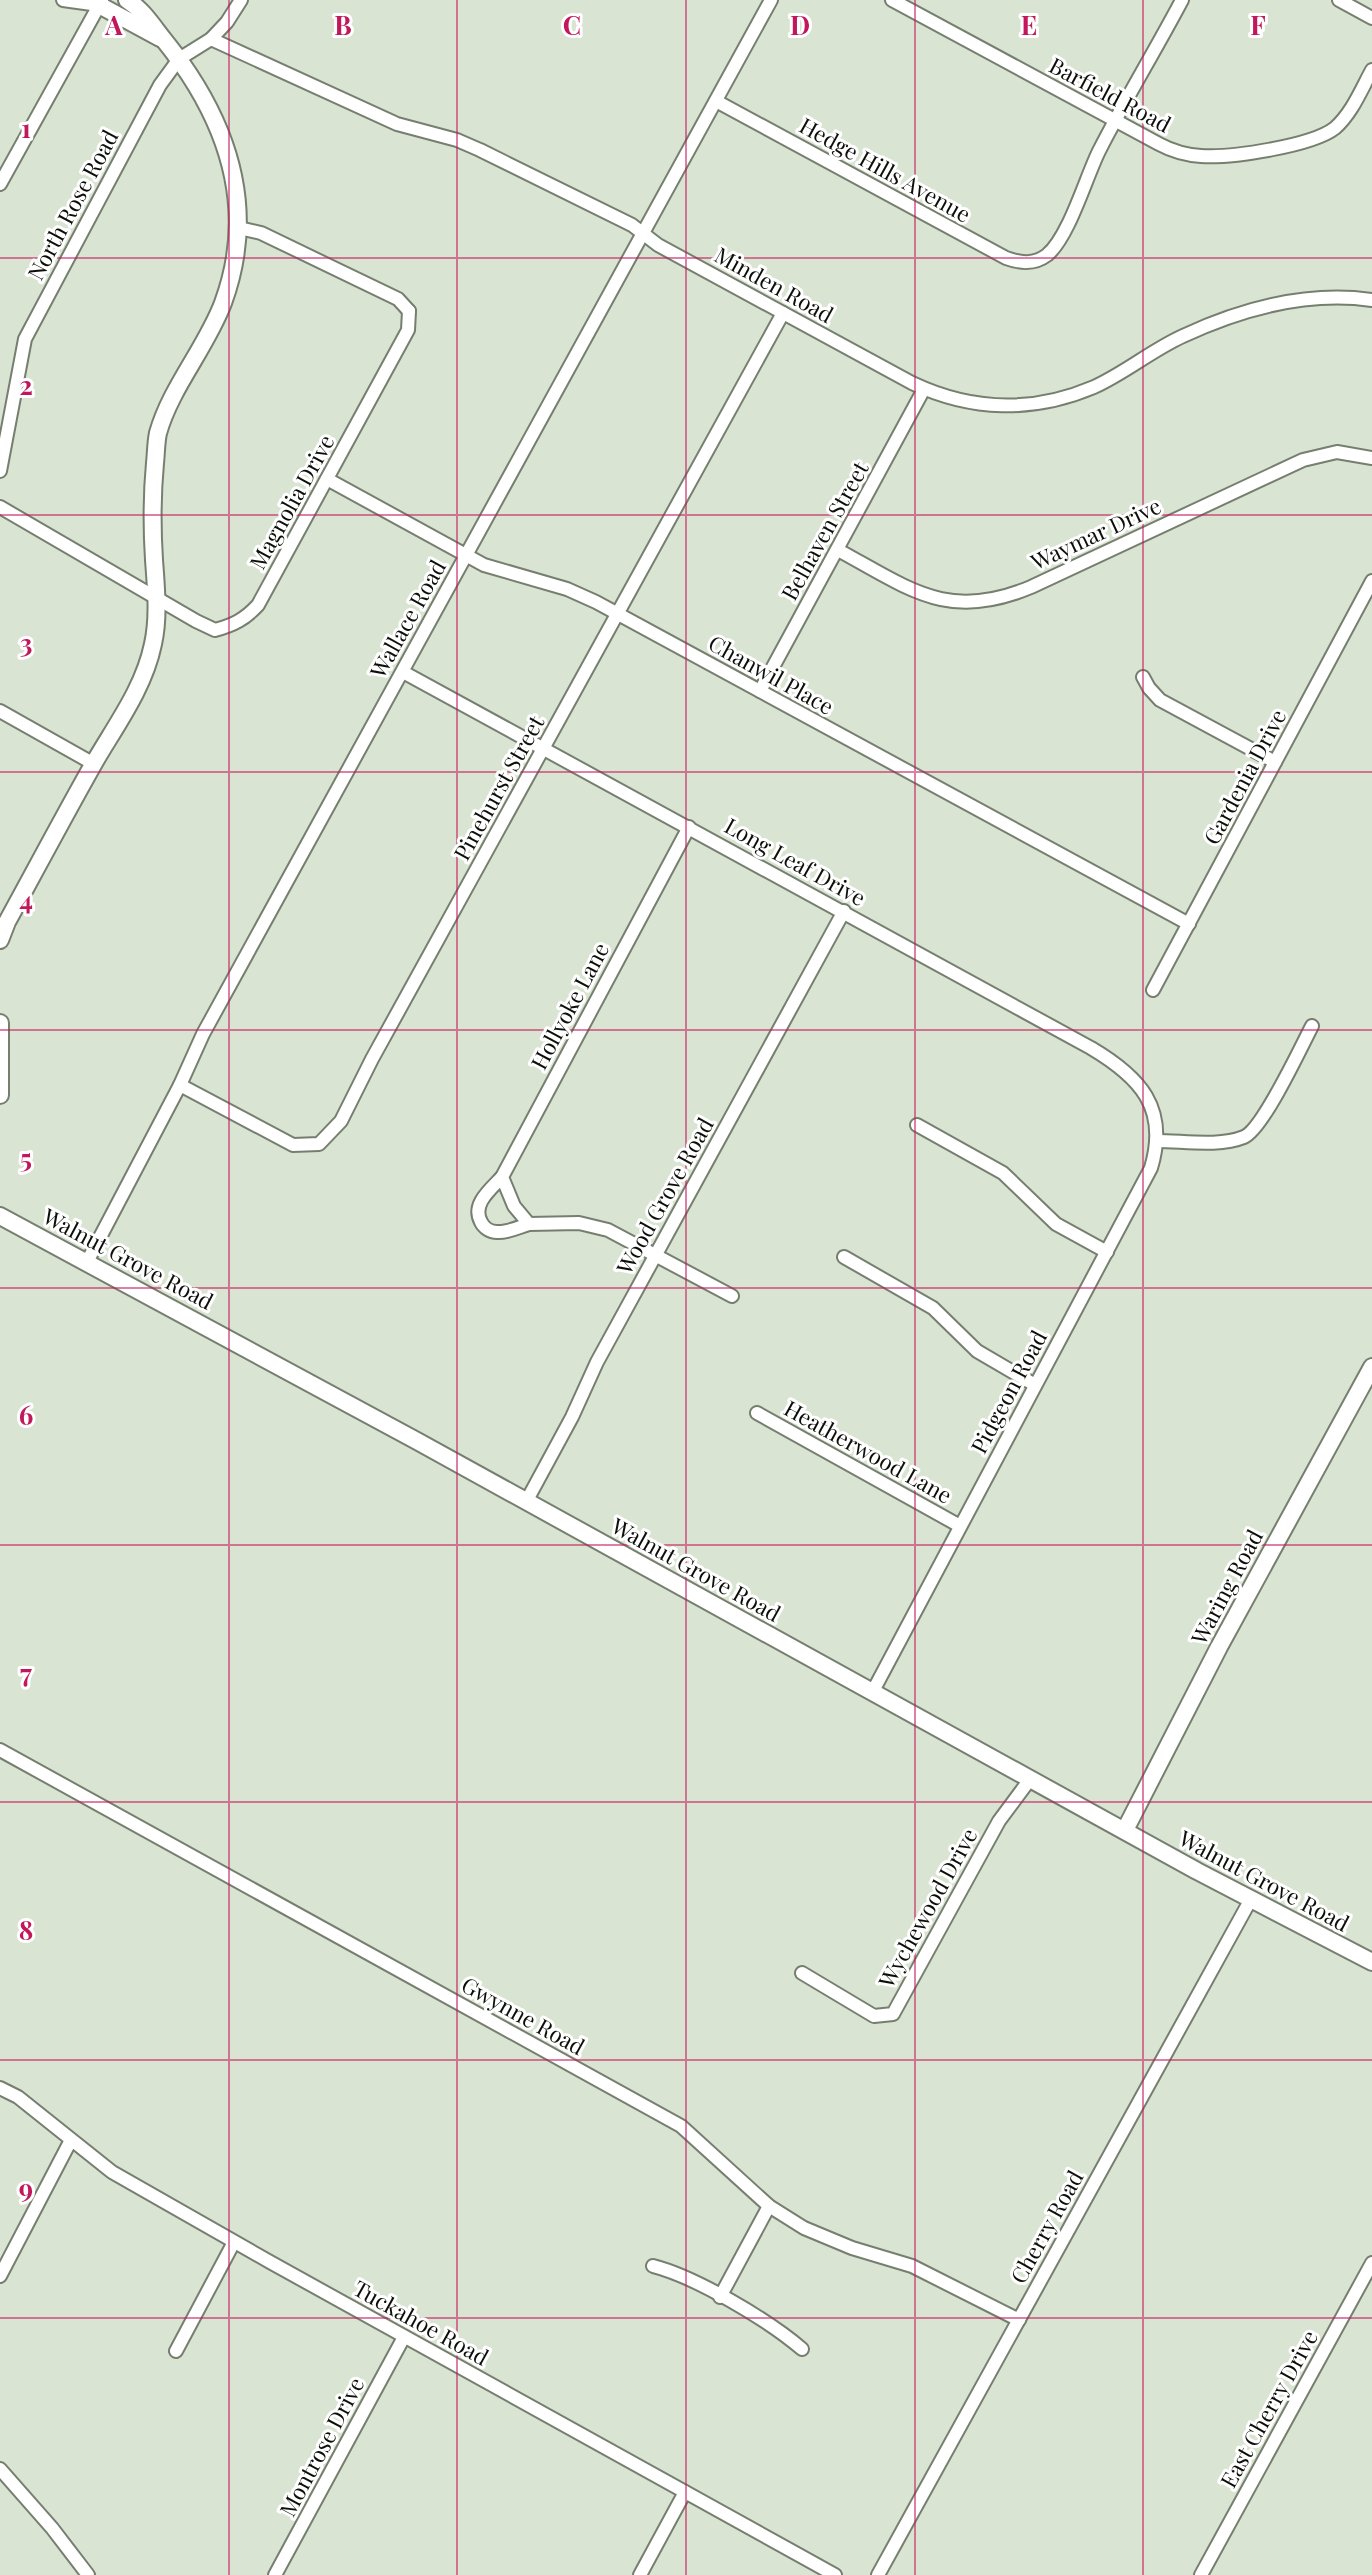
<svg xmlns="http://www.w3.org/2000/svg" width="1372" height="2575" viewBox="0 0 1372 2575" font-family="'Playfair Display',serif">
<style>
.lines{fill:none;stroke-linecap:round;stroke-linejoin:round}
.minor-casing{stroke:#767f6f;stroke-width:16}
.major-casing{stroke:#767f6f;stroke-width:20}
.minor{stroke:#fff;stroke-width:12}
.major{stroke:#fff;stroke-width:16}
.grid{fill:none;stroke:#c2185b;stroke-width:2;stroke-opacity:0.55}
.labels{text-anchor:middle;stroke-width:6;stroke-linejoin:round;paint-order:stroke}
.street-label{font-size:22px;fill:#0c0f09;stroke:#fff}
.grid-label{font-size:26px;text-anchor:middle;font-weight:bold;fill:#c2185b;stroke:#fff;stroke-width:6;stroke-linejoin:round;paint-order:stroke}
</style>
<rect width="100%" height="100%" fill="#dae4d2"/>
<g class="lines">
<defs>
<g id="minor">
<polyline points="63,0 99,5"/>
<path d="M 892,0 L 1159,144 C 1172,151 1186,155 1201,156 C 1231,158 1312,146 1335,128 C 1352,113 1361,90 1372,70"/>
<polyline points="1339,0 1372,18"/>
<polyline points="211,39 227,22 241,0"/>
<path d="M 716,101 L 1006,258 C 1020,263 1034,265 1047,255 C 1069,237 1086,177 1099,151 C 1125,100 1155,51 1182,0"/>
<polyline points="0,184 102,0"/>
<polyline points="239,228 261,233 398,299 409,311"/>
<path d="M 0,471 L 25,339 L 160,85 L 179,59 L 211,39 L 397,124 L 457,140 L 480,150 L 632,225 L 658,245 L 912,383 C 971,411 1033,413 1094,387 C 1125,373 1152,350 1183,336 C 1241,309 1308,291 1372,300"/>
<polyline points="327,479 484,565 567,589 596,602 1189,924"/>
<path d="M 0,507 L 196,621 L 215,630 C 234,625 245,619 258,605 L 408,330 L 409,311"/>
<path d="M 838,550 C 910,589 948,622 1031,587 L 1303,460 L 1337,452 L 1372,458"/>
<path d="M 403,672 L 1091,1048 C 1140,1077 1169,1108 1151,1168 L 873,1691"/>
<polyline points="1143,677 1149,688 1160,700 1275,762"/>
<polyline points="760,691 924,389"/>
<polyline points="0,711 94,764"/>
<polyline points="689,827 502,1177 514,1206 529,1224 579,1223 608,1230 732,1296"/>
<polyline points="1153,990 1372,581"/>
<polyline points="180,1085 293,1145 319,1144 341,1121 372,1059 783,313"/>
<polyline points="917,1125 1003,1173 1056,1224 1107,1252"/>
<path d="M 1157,1141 C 1184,1141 1219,1147 1244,1137 C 1263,1129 1301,1047 1312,1026"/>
<path d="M 502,1177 C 491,1189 471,1204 481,1222 C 484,1228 490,1232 497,1232 C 507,1233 519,1227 529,1224"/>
<polyline points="844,1257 933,1308 977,1351 1035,1385"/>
<polyline points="87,1262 180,1085 203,1034 771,0"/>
<polyline points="757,1413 960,1526"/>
<polyline points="526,1502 572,1417 597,1362 844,911"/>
<polyline points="0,1750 681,2126 769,2206 804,2228 852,2248 912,2266 1019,2320"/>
<polyline points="802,1973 874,2016 893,2014 999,1821 1031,1778"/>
<polyline points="0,2088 18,2097 112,2172 270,2262 835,2575"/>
<path d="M 653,2266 C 696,2277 768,2320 802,2349"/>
<polyline points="0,2276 71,2140"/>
<polyline points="720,2297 769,2206"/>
<polyline points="176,2351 234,2242"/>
<polyline points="0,2469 52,2528 88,2575"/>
<polyline points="275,2575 404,2337"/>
<polyline points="640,2575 685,2492"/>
<polyline points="878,2575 1251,1899"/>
<polyline points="1201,2575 1372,2263"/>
</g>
<g id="major">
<polyline points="99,5 160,38"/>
<path d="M 0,940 L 7,922 C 36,869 64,816 94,763 C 116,725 144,688 153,644 C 159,617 156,587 154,560 C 152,528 152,495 155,463 C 156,454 156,442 158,433 C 171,387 206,348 223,303 C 259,205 226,117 164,40 C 152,25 143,10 127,0"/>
<polyline points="0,1023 0,1095"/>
<polyline points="0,1216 417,1441 1197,1871 1372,1962"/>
<polyline points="1125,1830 1219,1647 1372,1367"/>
</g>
</defs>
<use href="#minor" class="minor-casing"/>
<use href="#major" class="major-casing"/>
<use href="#minor" class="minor"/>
<use href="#major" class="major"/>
</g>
<path class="grid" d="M 229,0 L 229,2575M 457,0 L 457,2575M 686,0 L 686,2575M 915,0 L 915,2575M 1143,0 L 1143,2575M 0,258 L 1372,258M 0,515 L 1372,515M 0,772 L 1372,772M 0,1030 L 1372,1030M 0,1288 L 1372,1288M 0,1545 L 1372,1545M 0,1802 L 1372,1802M 0,2060 L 1372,2060M 0,2318 L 1372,2318"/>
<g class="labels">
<g class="street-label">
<text transform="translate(1110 95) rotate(28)" y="8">Barfield Road</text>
<text transform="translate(885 170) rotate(29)" y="8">Hedge Hills Avenue</text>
<text transform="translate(73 205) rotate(-62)" y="8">North Rose Road</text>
<text transform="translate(774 285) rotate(29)" y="8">Minden Road</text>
<text transform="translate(292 502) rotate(-61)" y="8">Magnolia Drive</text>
<text transform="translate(825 531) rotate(-61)" y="8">Belhaven Street</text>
<text transform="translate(1096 534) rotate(-25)" y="8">Waymar Drive</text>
<text transform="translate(408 619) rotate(-61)" y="8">Wallace Road</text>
<text transform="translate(771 675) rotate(29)" y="8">Chanwil Place</text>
<text transform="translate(1245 777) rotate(-62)" y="8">Gardenia Drive</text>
<text transform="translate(499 788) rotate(-61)" y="8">Pinehurst Street</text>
<text transform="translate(795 862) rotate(29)" y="8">Long Leaf Drive</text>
<text transform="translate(570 1006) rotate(-62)" y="8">Hollyoke Lane</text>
<text transform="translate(665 1196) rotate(-61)" y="8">Wood Grove Road</text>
<text transform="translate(128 1259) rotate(28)" y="8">Walnut Grove Road</text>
<text transform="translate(1009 1392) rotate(-62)" y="8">Pidgeon Road</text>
<text transform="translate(868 1452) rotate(29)" y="8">Heatherwood Lane</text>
<text transform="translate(696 1570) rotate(29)" y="8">Walnut Grove Road</text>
<text transform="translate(1227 1587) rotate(-62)" y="8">Waring Road</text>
<text transform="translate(1264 1881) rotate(28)" y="8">Walnut Grove Road</text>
<text transform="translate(928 1908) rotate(-61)" y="8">Wychewood Drive</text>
<text transform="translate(523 2016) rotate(29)" y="8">Gwynne Road</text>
<text transform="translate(1047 2227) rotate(-61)" y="8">Cherry Road</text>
<text transform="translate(421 2323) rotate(29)" y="8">Tuckahoe Road</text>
<text transform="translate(1269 2409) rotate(-61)" y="8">East Cherry Drive</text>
<text transform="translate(322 2447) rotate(-62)" y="8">Montrose Drive</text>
</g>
</g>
<g class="grid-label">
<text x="114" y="35">A</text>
<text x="343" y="35">B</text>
<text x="572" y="35">C</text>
<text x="800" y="35">D</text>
<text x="1029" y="35">E</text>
<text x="1258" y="35">F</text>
<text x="26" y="138">1</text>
<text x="26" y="395">2</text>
<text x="26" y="653">3</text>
<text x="26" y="910">4</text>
<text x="26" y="1168">5</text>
<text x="26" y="1425">6</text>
<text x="26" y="1683">7</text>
<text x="26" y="1940">8</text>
<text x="26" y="2198">9</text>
</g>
</svg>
